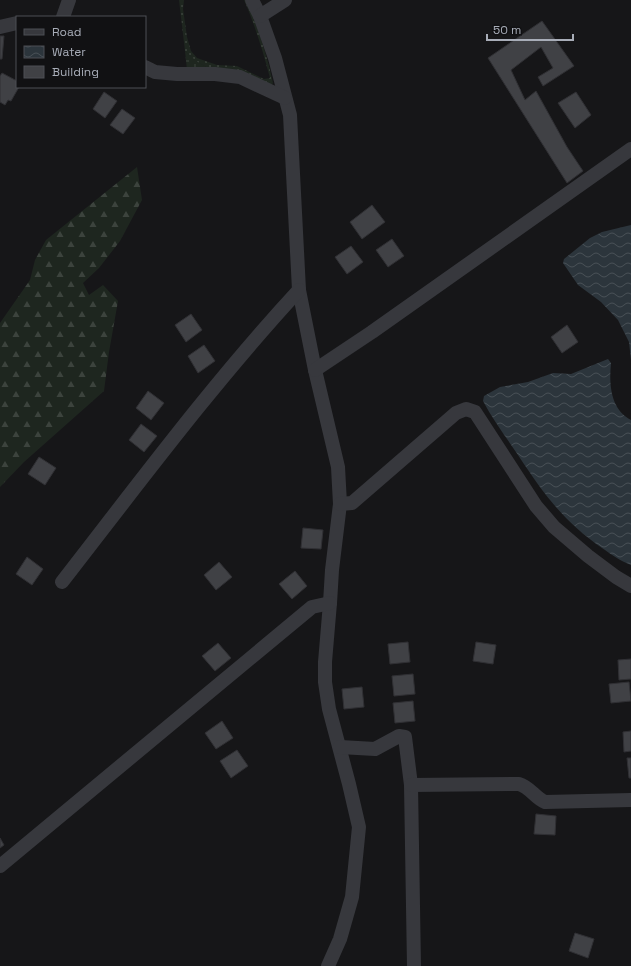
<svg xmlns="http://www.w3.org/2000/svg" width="631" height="966" viewBox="0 0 631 966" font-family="'Space Grotesk',sans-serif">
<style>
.grass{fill:url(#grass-dots)}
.forest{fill:url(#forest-firs)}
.wetland{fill:url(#wetland-marsh)}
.water{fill:url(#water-waves)}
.building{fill:#404145;stroke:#303034}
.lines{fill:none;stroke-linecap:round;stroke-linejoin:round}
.minor{stroke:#37383d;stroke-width:14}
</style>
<defs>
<pattern id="grass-dots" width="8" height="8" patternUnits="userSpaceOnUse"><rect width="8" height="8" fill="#1e261f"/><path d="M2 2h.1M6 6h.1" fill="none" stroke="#3c433d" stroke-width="1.8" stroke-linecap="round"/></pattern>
<pattern id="forest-firs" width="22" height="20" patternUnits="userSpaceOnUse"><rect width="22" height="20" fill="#1e261f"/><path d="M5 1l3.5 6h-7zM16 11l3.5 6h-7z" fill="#3c433d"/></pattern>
<pattern id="wetland-marsh" width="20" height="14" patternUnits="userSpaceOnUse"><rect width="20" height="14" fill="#1e261f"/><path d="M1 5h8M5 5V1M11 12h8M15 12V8" fill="none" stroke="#3c433d"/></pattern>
<pattern id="water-waves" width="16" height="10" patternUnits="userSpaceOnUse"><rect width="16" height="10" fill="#2c353c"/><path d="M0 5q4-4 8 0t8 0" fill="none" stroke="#485056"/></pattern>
</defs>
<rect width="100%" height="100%" fill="#161618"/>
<path class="grass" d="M 179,0 L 184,0 L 183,9 L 187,37 L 191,51 L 197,58 L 217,65 L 237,66 L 264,79 L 270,78 C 263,51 255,25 244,0 L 246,0 C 257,26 267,54 273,83 L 271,86 L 210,69 L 195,61 L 185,51 Z"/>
<polygon class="forest" points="137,167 142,200 120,241 99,268 83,283 89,295 103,285 118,301 109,352 104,391 24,462 0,487 0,323 30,280 35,260 46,240"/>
<polygon class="wetland" points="185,51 196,61 210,69 187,70"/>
<g class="water">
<polygon points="631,225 631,360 629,342 618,320 601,302 578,285 563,263 564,259 590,238 602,232"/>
<path d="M 608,359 L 611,363 C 609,384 610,409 631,420 L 631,565 C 620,561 611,554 602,548 C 563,521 543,493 518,455 C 506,437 493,420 483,401 L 484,396 L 500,387 L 528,382 L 553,373 L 571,374 Z"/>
</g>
<g class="building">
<polygon points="542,21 574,66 543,86 538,77 553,68 541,47 511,70 525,100 536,91 567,147 583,171 567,183 488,58"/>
<polygon points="0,36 4,36 2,59 0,59"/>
<polygon points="2,73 17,81 17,87 19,87 11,101 8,100 5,105 0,102 0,76"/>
<polygon points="104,92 117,101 105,118 93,109"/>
<polygon points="576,92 591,115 575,128 558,103"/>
<polygon points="122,109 135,118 123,134 110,125"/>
<polygon points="372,205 385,222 362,239 350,222"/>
<polygon points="392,239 404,256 388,267 376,250"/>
<polygon points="351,246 363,262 347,274 335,257"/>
<polygon points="191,314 202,330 186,342 175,325"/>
<polygon points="567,325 578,342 562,353 551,337"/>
<polygon points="204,345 215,361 198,373 188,356"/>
<polygon points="148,391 164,403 151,420 136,408"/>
<polygon points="141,424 157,436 144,452 129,440"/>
<polygon points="39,457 56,468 45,485 28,474"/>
<polygon points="303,528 323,530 321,549 301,548"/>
<polygon points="27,557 43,569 32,585 16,574"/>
<polygon points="219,562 232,577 216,590 204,575"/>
<polygon points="295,571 307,586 292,599 279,584"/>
<polygon points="408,642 410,662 390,664 388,644"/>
<polygon points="476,642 496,645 493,664 473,661"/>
<polygon points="218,643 231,658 215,671 202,656"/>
<polygon points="631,659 631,679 619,680 618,660"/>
<polygon points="413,674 415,694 394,696 392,676"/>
<polygon points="629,682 631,701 611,703 609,684"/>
<polygon points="362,687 364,707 344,709 342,689"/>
<polygon points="413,701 415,721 395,723 393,703"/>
<polygon points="222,721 233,738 216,749 205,733"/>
<polygon points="631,731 631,751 624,752 623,732"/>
<polygon points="237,750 248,766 231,778 220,761"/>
<polygon points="627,758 631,758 631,778 629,778"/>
<polygon points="536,814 556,816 555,835 534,834"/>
<polygon points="0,838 4,845 0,848"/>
<polygon points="575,933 594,939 588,958 569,951"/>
</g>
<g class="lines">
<g class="minor">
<polyline points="252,0 260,16 275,58 290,115 299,290 315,370 338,467 340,504 332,570 330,603 325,662 325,682 329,709 349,784 359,827 352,897 340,939 328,966"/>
<polyline points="260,16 285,0"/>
<polyline points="63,17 69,0"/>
<polyline points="0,27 17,23"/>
<polyline points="145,67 155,72 177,74 215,74 240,77 285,98"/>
<polyline points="315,370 372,332 631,149"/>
<polyline points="340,504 352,503 456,413 466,409 475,412 536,506 554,527 588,556 616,577 631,586"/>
<path d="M 62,582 C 139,483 214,382 299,290"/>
<polyline points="340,747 375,749 399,736 405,737 411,785 414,966"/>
<path d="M 411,785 L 519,784 C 530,787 535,798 545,802 L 631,800"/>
<polyline points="0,866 312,607 330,603"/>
</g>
</g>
<rect x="16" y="16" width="130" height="72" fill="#111113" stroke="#4d4f55"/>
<rect x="24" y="29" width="20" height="6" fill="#37383d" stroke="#4d4f55"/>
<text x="52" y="36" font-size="12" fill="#a8adb8">Road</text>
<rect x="24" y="46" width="20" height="12" fill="url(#water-waves)" stroke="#4d4f55"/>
<text x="52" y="56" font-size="12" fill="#a8adb8">Water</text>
<rect x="24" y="66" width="20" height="12" fill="#404145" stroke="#4d4f55"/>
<text x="52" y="76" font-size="12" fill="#a8adb8">Building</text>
<path d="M487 34v6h86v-6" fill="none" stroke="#a8adb8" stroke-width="2"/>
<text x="493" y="34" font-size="12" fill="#a8adb8" stroke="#111113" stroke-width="3" paint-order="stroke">50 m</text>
</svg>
